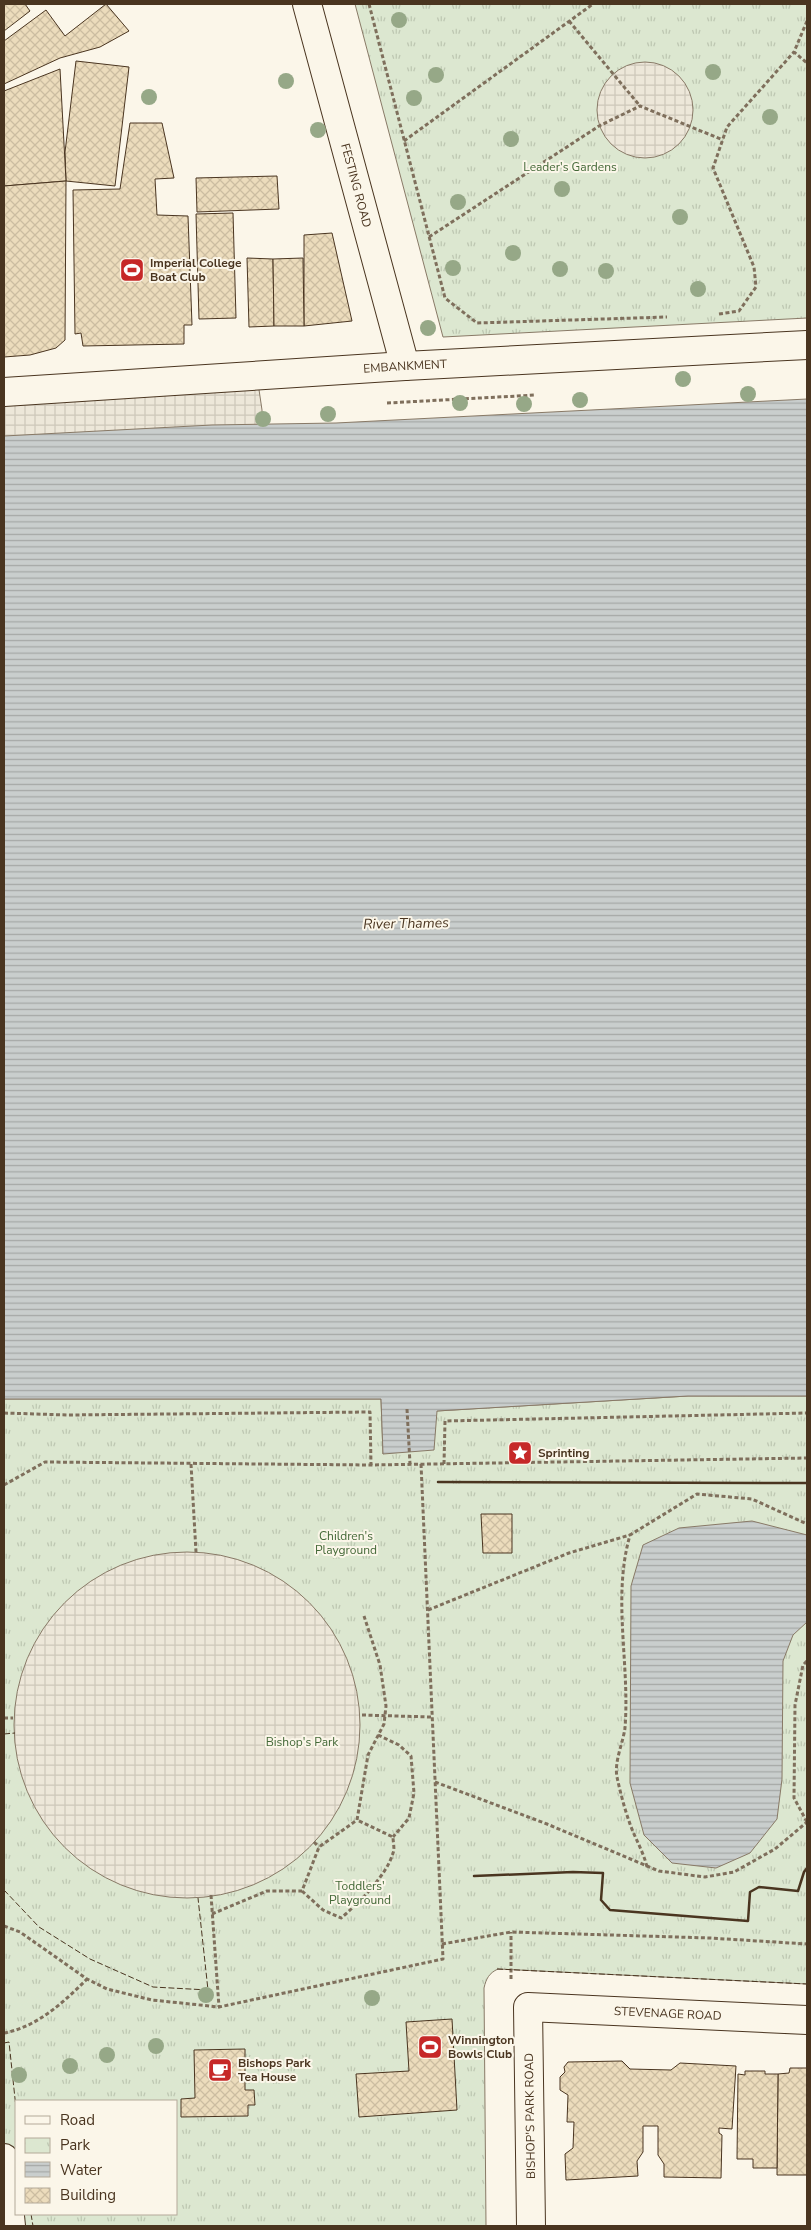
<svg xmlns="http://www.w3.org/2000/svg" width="811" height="2230" viewBox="0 0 811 2230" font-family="'Nunito Sans',sans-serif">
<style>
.park{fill:url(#park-tufts);stroke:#887966;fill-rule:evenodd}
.plaza{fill:url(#plaza-grid);stroke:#887966}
.water{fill:url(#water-rules);stroke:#887966}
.building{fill:url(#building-cross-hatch);stroke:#4a3520}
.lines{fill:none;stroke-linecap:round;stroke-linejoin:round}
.street-casing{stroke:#4a3520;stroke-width:30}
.path{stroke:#7f6f5c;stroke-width:3;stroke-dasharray:4 2.5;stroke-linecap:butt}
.street{stroke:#fbf6e9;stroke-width:28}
.fence{stroke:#4a3520;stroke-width:1;stroke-dasharray:6 2.5;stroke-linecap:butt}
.wall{stroke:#4a3520;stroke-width:2.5}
.tree{fill:#96a887}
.labels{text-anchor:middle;stroke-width:4;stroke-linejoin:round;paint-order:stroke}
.park-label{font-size:12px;fill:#436837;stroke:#fbf6e9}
.street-label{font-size:12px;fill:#4a3520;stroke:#fbf6e9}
.poi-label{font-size:12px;font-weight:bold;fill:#4a3520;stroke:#fbf6e9;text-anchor:start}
.water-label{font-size:14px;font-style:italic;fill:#4a3520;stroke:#fbf6e9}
</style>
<defs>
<pattern id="park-tufts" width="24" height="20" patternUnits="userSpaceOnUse" patternTransform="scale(1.25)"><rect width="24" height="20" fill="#dce7d0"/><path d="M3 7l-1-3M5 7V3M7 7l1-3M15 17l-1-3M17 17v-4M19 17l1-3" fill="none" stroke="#bec7b2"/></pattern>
<pattern id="plaza-grid" width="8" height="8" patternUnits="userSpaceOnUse" patternTransform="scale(1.25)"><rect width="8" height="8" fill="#ede7d9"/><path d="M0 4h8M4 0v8" fill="none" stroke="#cdc7ba"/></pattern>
<pattern id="water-rules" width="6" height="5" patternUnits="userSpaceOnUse" patternTransform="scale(1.25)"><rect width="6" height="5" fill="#c9cecd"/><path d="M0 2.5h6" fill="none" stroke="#a5a8a6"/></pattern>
<pattern id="building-cross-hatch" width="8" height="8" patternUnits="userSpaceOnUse" patternTransform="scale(1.25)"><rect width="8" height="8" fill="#ecdcbc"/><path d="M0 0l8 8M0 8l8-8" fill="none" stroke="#ccbda1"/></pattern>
</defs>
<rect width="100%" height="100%" fill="#fbf6e9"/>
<g class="park">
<polygon points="355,4 807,4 807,318 443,337"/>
<path d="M 688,1396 L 807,1396 L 807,1984 L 498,1969 C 489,1973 486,1979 484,1988 L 486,2226 L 4,2226 L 4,1399 L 381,1399 L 383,1454 L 436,1411 ZM 16,2101 L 176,2101 L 176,2214 L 16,2214 Z"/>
</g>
<g class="plaza">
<circle cx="645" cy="110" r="48"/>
<polygon points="257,376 262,410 261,464 4,472 4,392"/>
<circle cx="187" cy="1725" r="173"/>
</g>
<g class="water">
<polygon points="807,399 807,1396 688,1396 437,1411 434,1450 383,1454 381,1399 4,1399 4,436 212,425 336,423"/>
<polygon points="752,1521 807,1535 807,1622 793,1635 783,1661 782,1779 777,1819 750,1853 716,1868 672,1863 644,1835 630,1783 631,1586 643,1545 679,1528"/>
</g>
<g class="building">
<polygon points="4,4 25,4 30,11 4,31"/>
<polygon points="106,4 129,31 100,47 60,58 4,84 4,41 46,10 65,36"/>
<polygon points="76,61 129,67 115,186 66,181 65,152"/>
<polygon points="60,69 66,181 4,186 4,91"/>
<polygon points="130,123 162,123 174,178 155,179 157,215 188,216 192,325 184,325 184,344 83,346 81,333 75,334 73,190 120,189"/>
<polygon points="277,176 279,209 197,212 196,178"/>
<polygon points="66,181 65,340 56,348 30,355 4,357 4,186"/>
<polygon points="233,213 236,318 199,319 196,214"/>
<polygon points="332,233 352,321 304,326 304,235"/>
<polygon points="247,258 273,259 274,326 249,327"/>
<polygon points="303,258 304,326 274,326 273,259"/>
<polygon points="481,1514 512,1514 512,1553 483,1553"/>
<polygon points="452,2019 457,2110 359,2117 356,2074 409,2071 406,2022"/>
<polygon points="245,2049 245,2090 254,2090 255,2105 248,2105 248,2116 181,2117 181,2099 195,2098 194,2050"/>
<polygon points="622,2061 630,2069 671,2070 680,2063 736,2066 732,2129 719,2128 719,2133 722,2135 721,2178 664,2177 664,2164 658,2155 658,2126 643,2126 643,2152 637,2161 638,2176 566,2180 565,2154 573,2148 574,2122 567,2122 568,2095 560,2090 560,2077 565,2072 564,2067 568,2062"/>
<polygon points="790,2068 807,2068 807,2175 777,2175 778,2074 789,2073"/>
<polygon points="745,2071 765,2071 765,2074 778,2074 777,2168 753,2168 753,2159 737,2159 738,2074 745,2075"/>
</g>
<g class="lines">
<defs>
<g id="street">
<path id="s1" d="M 307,4 L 405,366"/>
<path id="s2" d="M 4,392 L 405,366 L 807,345"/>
<polyline points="4,2158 11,2226"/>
<path id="s3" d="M 531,2226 L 528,2007 L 807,2020"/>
</g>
</defs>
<use href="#street" class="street-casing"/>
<g class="path">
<polyline points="369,4 445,298 477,323 667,317"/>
<polyline points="569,21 640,106"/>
<polyline points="807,21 794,52 807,63"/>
<polyline points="404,141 593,4"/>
<polyline points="429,237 599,126 640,106 723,140"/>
<polyline points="719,314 739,311 756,287 754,267 713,168 727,127 794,52"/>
<polyline points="387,403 536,395"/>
<polyline points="407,1409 410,1464"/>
<polyline points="4,1413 67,1415 370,1412 371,1465"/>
<polyline points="191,1464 196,1552"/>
<polyline points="444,1464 445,1421 807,1413"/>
<polyline points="4,1485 45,1462 371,1465 807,1458"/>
<polyline points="428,1610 569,1553 630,1535"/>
<polyline points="362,1715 431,1717"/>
<polyline points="4,1718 13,1718"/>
<polyline points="378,1735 399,1745 411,1756 414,1793 409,1818 393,1837"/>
<polyline points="435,1782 547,1824 659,1871 705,1877 734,1872 775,1849 807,1822"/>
<polyline points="807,1822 794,1798 795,1705 803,1665 807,1661"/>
<polyline points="314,1842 319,1847"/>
<path d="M 647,1867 C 643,1850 634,1837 629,1821 C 624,1807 620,1791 617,1777 C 614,1762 623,1743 625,1728 C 630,1663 612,1598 630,1535 L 697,1494 L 752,1499 L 807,1524"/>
<path d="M 302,1891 L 323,1910 L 341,1918 C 358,1904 387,1875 393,1853 C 395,1849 393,1842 393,1837 L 357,1820"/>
<polyline points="211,1895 219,2007"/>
<polyline points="212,1914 267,1891 302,1891 319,1847 357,1820 368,1755 384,1724 386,1706 380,1665 364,1616"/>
<polyline points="4,1926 20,1932 87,1979 107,1989 152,2000 219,2007 443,1959 421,1464"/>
<polyline points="442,1944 511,1932 710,1938 807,1944"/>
<polyline points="511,1979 511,1932"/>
<path d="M 4,2033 C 37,2027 64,2002 87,1979"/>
</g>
<use href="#street" class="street"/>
<g class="fence">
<polyline points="4,1734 15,1733"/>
<polyline points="4,1890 39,1927 90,1959 153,1987 208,1990 198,1898"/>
<polyline points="497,1969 807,1984"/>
<polyline points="4,2043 9,2042 16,2108"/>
<polyline points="31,2214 33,2226"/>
</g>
<g class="wall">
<polyline points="438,1482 807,1483"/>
<polyline points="474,1876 573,1872 603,1873 601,1900 610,1910 748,1921 750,1892 759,1887 798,1891 804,1872 807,1868"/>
</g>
</g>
<g class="tree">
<circle cx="399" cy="20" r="8"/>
<circle cx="713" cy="72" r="8"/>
<circle cx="436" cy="75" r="8"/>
<circle cx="286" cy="81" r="8"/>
<circle cx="149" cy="97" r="8"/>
<circle cx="414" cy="98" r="8"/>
<circle cx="770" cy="117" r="8"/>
<circle cx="318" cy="130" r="8"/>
<circle cx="511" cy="139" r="8"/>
<circle cx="562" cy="189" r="8"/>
<circle cx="458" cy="202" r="8"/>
<circle cx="680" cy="217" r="8"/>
<circle cx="513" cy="253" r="8"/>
<circle cx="453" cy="268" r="8"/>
<circle cx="560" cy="269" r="8"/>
<circle cx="606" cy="271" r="8"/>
<circle cx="698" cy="289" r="8"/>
<circle cx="428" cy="328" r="8"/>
<circle cx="683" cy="379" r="8"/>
<circle cx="748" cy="394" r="8"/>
<circle cx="580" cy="400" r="8"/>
<circle cx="460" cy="403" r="8"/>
<circle cx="524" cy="404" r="8"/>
<circle cx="328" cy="414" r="8"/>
<circle cx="263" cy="419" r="8"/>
<circle cx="206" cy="1995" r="8"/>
<circle cx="372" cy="1998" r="8"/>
<circle cx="156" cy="2046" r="8"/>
<circle cx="107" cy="2055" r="8"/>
<circle cx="70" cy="2066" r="8"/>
<circle cx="19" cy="2075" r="8"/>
</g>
<defs>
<symbol id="stadium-square" viewBox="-11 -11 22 22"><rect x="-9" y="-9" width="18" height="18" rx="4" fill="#c62828" stroke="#fbf6e9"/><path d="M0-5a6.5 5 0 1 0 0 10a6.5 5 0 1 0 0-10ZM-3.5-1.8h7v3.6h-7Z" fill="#fff"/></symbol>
<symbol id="sight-square" viewBox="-11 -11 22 22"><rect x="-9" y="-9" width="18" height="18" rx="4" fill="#c62828" stroke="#fbf6e9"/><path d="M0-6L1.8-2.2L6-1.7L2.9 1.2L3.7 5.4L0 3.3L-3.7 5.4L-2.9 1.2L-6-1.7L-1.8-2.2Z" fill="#fff"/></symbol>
<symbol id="cafe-square" viewBox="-11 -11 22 22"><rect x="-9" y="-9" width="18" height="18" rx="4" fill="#c62828" stroke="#fbf6e9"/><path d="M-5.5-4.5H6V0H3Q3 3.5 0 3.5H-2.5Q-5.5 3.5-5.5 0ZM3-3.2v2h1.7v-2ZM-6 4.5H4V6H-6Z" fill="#fff"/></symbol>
</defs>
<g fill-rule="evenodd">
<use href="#stadium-square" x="118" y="256" width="28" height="28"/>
<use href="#sight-square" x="506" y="1439" width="28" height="28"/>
<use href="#stadium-square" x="416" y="2033" width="28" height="28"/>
<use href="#cafe-square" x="206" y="2056" width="28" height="28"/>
</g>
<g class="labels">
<g class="park-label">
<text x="570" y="171">Leader's Gardens</text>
<text x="346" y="1540">Children's<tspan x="346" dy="14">Playground</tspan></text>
<text x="302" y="1746">Bishop's Park</text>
<text x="360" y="1890">Toddlers'<tspan x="360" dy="14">Playground</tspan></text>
</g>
<g class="street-label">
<text dy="4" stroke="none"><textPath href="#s1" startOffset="188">FESTING ROAD</textPath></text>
<text dy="4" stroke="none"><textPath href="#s2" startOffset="402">EMBANKMENT</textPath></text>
<text dy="4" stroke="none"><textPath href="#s3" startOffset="359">STEVENAGE ROAD</textPath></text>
<text transform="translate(530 2116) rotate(-91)" y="4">BISHOP'S PARK ROAD</text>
</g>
<g class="poi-label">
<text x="150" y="267">Imperial College<tspan x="150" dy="14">Boat Club</tspan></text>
<text x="538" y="1457">Sprinting</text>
<text x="448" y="2044">Winnington<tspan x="448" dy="14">Bowls Club</tspan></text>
<text x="238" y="2067">Bishops Park<tspan x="238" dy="14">Tea House</tspan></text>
</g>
<g class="water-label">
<text transform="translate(406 923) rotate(-1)" y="5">River Thames</text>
</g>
</g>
<rect width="811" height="2230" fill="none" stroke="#4a3520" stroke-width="10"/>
<rect x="15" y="2100" width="162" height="115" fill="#fbf6e9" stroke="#b4a999"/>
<rect x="25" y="2116" width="25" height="8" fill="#fbf6e9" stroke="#b4a999"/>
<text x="60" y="2125" font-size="15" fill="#4a3520">Road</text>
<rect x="25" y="2138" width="25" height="15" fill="url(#park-tufts)" stroke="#b4a999"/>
<text x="60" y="2150" font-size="15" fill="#4a3520">Park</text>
<rect x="25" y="2162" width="25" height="15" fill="url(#water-rules)" stroke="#b4a999"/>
<text x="60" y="2175" font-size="15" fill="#4a3520">Water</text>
<rect x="25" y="2188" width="25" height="15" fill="url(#building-cross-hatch)" stroke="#b4a999"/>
<text x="60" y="2200" font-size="15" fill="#4a3520">Building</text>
</svg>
